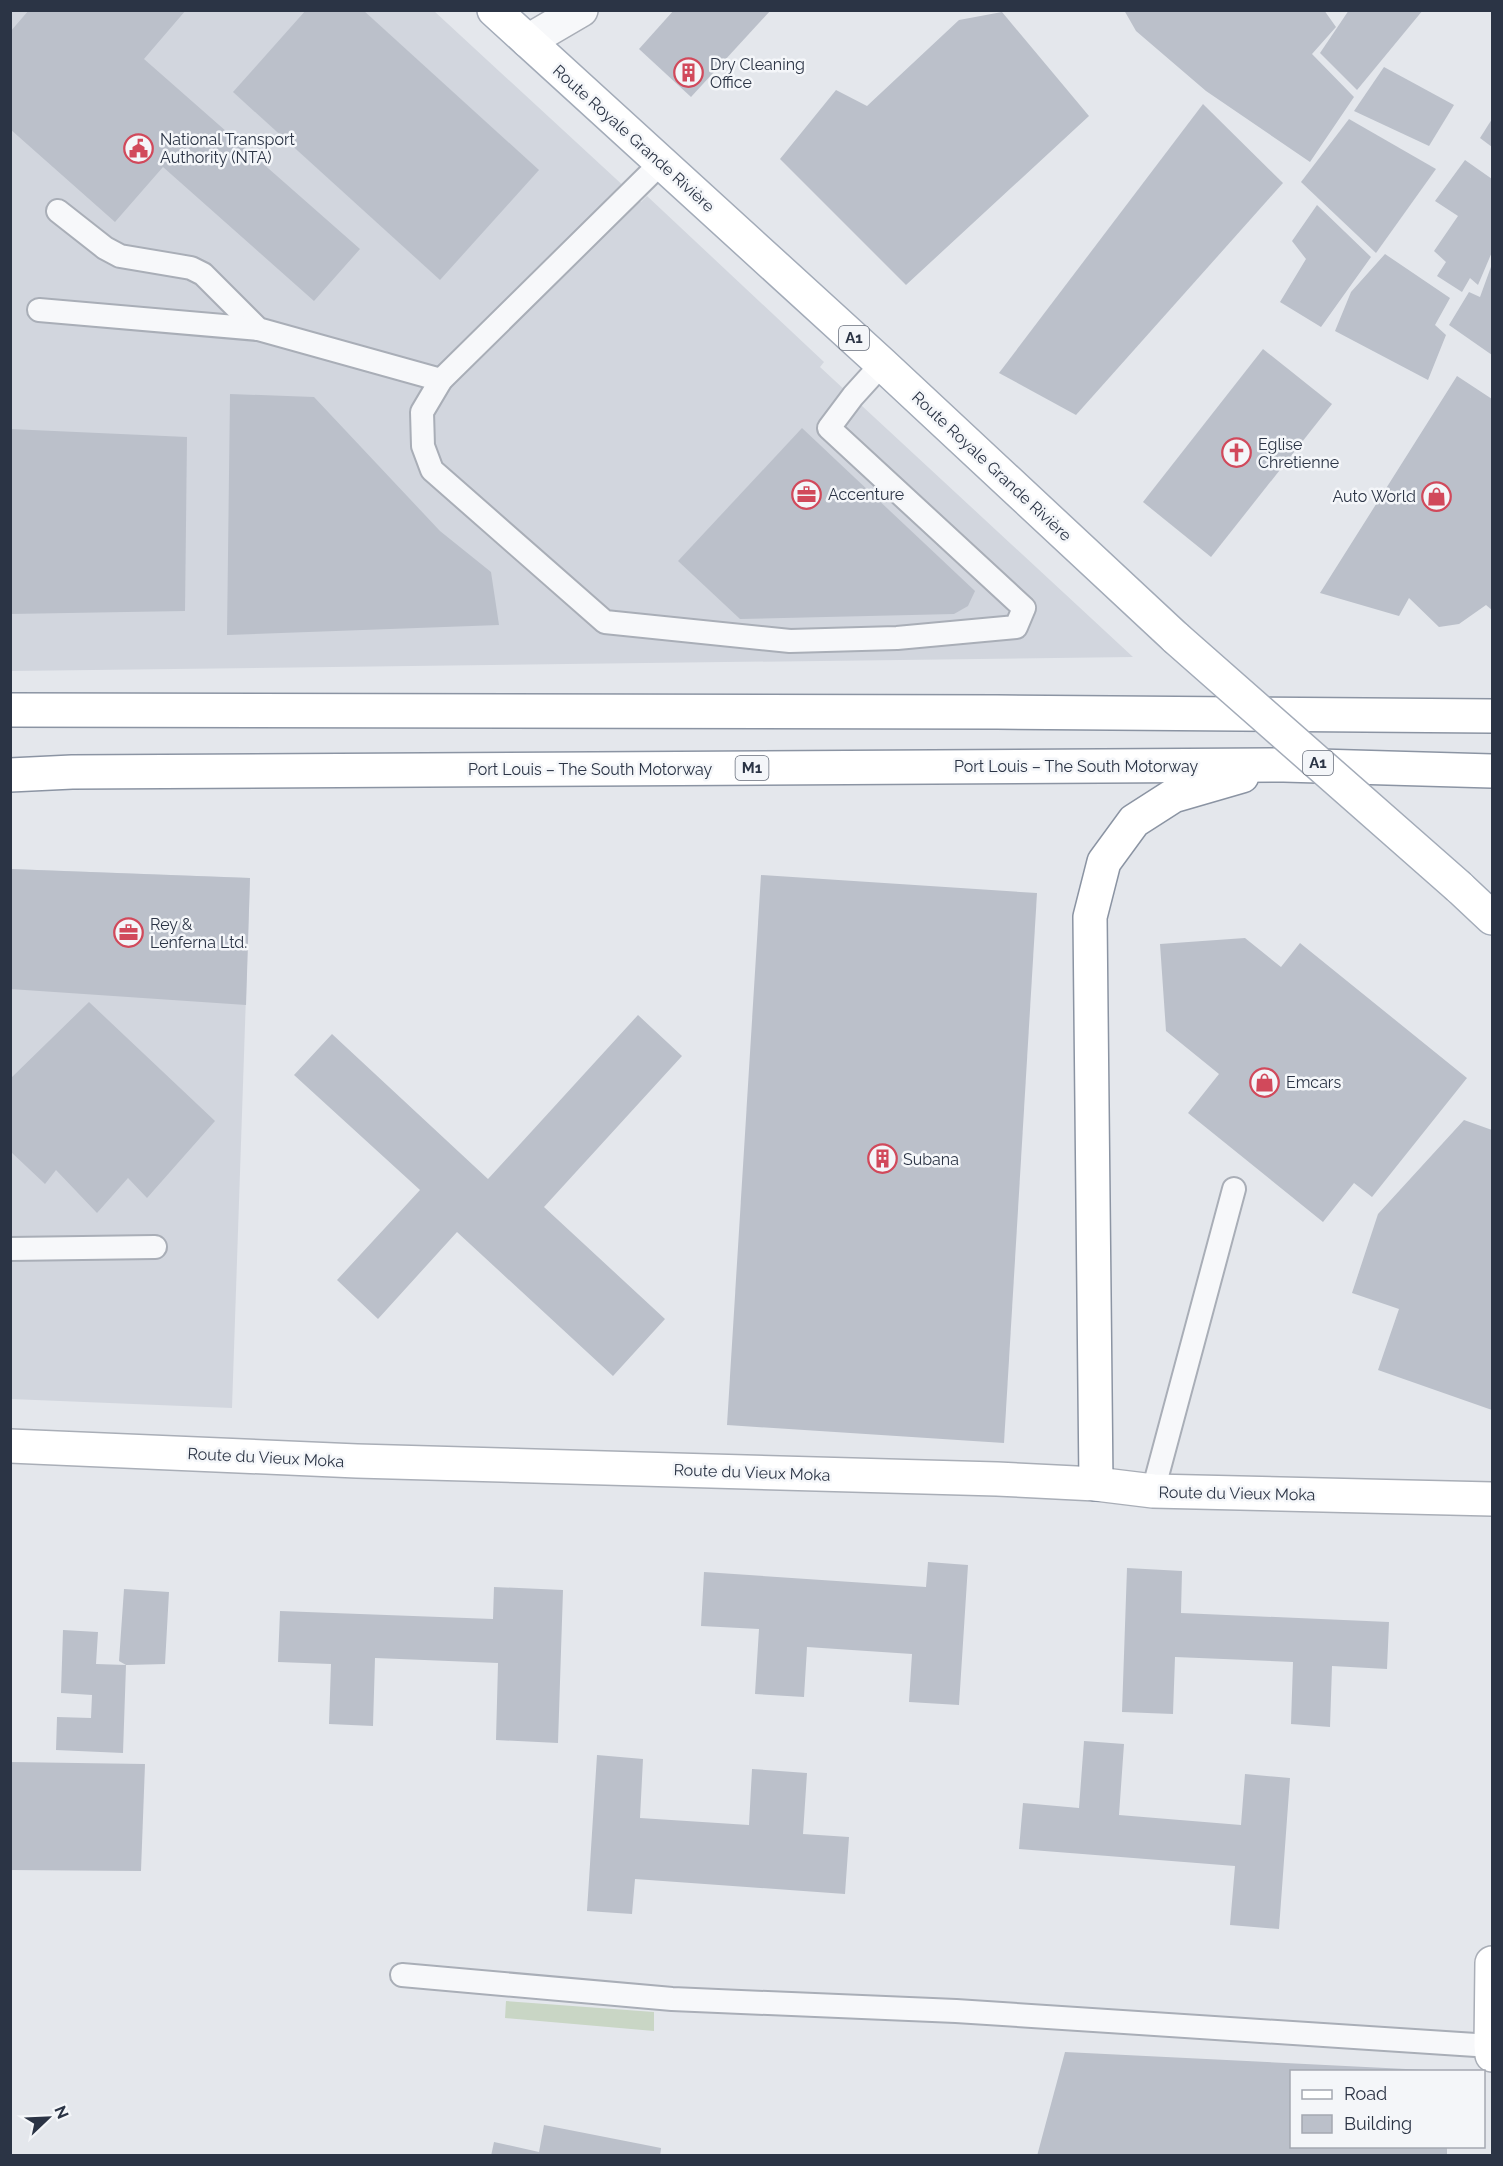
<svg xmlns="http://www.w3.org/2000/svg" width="1503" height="2166" viewBox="0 0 1503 2166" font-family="Raleway,sans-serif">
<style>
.built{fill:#d2d6de}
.green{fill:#c9d6c5}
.building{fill:#bbc0ca}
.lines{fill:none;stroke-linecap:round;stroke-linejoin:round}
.lane-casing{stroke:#a9aeb7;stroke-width:26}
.street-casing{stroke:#a9aeb7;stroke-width:36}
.secondary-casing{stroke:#a9aeb7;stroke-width:36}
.primary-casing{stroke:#a3abb8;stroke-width:36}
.highway-casing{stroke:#8b94a3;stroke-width:36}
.lane{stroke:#f7f8fa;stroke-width:22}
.street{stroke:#f7f8fa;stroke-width:33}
.secondary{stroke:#fff;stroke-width:33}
.primary{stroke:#fff;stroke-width:33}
.highway{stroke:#fff;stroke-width:33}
.primary-bridge-casing{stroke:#a3abb8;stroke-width:36;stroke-linecap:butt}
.primary-bridge{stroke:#fff;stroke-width:33}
.labels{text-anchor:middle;stroke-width:5;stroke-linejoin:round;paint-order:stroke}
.shield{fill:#f4f6f9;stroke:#676e7b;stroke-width:1.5}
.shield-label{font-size:15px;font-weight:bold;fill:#2b3445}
.poi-label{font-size:16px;fill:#2b3445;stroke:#f4f6f9;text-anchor:start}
.street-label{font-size:16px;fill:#2b3445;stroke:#f4f6f9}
</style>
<rect width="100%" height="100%" fill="#e4e7ec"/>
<g class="built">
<polygon points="10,11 434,11 641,202 647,196 824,362 820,367 1133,657 11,671"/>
<polygon points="11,869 250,878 232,1408 11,1399"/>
</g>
<polygon class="green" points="506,2001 654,2012 654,2031 505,2018"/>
<g class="building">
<polygon points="29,10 186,10 144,59 360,249 314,301 163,167 115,222 10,129 10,32"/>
<polygon points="306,10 363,10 539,170 440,280 233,92"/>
<polygon points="674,10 771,10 691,97 639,49"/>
<polygon points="1124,10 1324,10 1336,27 1312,54 1354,97 1310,162 1206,91 1136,31"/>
<polygon points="1349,10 1423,10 1357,90 1320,53"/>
<polygon points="1002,12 1089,116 906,285 780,159 836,90 867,106 959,20"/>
<polygon points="1384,67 1454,105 1429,146 1354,111"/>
<polygon points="1203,104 1283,183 1076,415 999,373"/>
<polygon points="1349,119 1436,169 1376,253 1301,182"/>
<polygon points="1492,119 1492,147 1480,138"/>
<polygon points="1465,160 1492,179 1492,252 1478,285 1470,278 1462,292 1437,276 1446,262 1434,251 1458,216 1435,201"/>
<polygon points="1317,205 1371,257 1321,327 1280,302 1306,259 1292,241"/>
<polygon points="1385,254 1450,298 1435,325 1446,335 1428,380 1335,331 1351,292"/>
<polygon points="1492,264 1492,355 1449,325 1469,292 1480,297"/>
<polygon points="1263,349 1332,404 1211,557 1143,502"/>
<polygon points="1457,376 1492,399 1492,610 1486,605 1459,624 1439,627 1409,598 1399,616 1320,593"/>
<polygon points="230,394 314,397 440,531 491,572 499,625 227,635"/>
<polygon points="802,428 975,591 968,606 954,614 740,619 678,561"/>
<polygon points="10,429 187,437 185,611 10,614"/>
<polygon points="10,869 250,878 246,1005 10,989"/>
<polygon points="761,875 1037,893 1004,1443 727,1425"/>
<polygon points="1245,938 1281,967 1300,943 1467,1078 1372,1197 1354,1183 1323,1222 1188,1113 1219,1074 1166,1031 1160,944"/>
<polygon points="89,1002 215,1121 147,1198 128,1178 97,1213 56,1170 45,1184 10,1151 10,1079"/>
<polygon points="638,1015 682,1056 544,1207 665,1319 613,1376 457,1232 378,1319 337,1280 420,1190 294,1075 332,1034 488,1179"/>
<polygon points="1464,1120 1492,1130 1492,1410 1378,1370 1399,1309 1352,1293 1378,1214"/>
<polygon points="928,1562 968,1565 959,1705 909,1702 912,1654 807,1647 804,1697 755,1694 759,1629 701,1626 704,1572 926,1587"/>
<polygon points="1127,1568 1182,1571 1181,1613 1389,1622 1387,1669 1332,1666 1330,1727 1291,1724 1293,1662 1175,1657 1173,1714 1122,1712"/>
<polygon points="494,1587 563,1590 558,1743 496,1740 498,1663 375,1658 373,1726 329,1724 331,1664 278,1662 280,1611 493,1619"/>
<polygon points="124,1589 169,1592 165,1664 126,1665 123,1753 56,1750 57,1717 91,1718 92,1695 61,1693 63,1630 98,1632 96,1664 126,1665 119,1661"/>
<polygon points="1084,1741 1124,1744 1119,1815 1241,1825 1245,1774 1290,1778 1279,1929 1230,1925 1235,1866 1019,1849 1023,1803 1079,1808"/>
<polygon points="597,1755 643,1759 640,1818 749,1825 752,1769 807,1773 803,1834 849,1837 845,1894 635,1879 632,1914 587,1911"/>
<polygon points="10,1762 145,1764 141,1871 10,1870"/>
<polygon points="1065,2052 1426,2070 1426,2072 1292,2072 1292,2146 1447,2146 1447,2156 1037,2156"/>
<polygon points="544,2125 661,2148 660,2156 491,2156 494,2142 539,2152"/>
</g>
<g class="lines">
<defs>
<g id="lane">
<polyline points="661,163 441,380 422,412 423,446 432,470 605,622 790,641 897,638 1016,627 1024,608 829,428 853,396 882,364"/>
<polyline points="58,211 105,248 120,256 191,268 203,274 258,329 441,380"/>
<polyline points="39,310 258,329"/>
<polyline points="10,1249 155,1247"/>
<polyline points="1153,1491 1234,1189"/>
<polyline points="402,1975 672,1999 956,2011 1491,2046"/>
</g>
<polyline id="street" points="528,41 581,10"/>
<g id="secondary">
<polyline points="10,1446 357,1461 997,1479 1096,1484 1153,1491 1492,1499"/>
<polyline points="1492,1963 1491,2046 1492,2055"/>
</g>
<g id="primary">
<polyline points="494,10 882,364 1176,638"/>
<polyline points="1459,887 1492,918"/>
</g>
<g id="highway">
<polyline points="10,710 997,712 1492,716"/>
<polyline points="10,775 72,772 1284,765 1492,771"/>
<polyline points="1096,1484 1090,917 1104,862 1134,821 1173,796 1242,776"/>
</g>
</defs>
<use href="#lane" class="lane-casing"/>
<use href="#street" class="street-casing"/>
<use href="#secondary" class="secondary-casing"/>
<use href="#primary" class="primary-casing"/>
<use href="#highway" class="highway-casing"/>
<use href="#lane" class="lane"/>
<use href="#street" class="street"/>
<use href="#secondary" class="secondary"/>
<use href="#primary" class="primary"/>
<use href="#highway" class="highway"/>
<defs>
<polyline id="primary-bridge" points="1176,638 1459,887"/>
</defs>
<use href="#primary-bridge" class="primary-bridge-casing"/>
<use href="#primary-bridge" class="primary-bridge"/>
</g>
<defs>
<symbol id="building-ring" viewBox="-11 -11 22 22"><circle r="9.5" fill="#f4f6f9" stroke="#d1495b" stroke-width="1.5"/><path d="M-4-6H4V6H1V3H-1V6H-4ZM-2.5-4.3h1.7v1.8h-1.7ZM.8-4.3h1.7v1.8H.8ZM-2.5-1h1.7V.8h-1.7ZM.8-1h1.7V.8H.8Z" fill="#d1495b"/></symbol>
<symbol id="civic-ring" viewBox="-11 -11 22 22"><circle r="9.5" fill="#f4f6f9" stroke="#d1495b" stroke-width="1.5"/><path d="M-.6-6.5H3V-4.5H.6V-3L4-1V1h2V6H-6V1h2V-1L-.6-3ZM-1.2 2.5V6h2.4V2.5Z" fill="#d1495b"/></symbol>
<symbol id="church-ring" viewBox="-11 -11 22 22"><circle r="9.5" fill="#f4f6f9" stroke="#d1495b" stroke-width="1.5"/><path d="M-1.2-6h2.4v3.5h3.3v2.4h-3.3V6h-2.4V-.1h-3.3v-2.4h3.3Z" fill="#d1495b"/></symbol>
<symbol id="office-ring" viewBox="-11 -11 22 22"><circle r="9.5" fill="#f4f6f9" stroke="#d1495b" stroke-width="1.5"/><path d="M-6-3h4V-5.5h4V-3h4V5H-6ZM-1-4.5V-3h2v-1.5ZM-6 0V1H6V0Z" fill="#d1495b"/></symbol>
<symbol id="shop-ring" viewBox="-11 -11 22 22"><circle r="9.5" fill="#f4f6f9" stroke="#d1495b" stroke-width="1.5"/><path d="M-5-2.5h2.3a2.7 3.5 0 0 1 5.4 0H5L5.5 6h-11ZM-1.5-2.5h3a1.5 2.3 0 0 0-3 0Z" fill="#d1495b"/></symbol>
</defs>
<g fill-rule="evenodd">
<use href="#building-ring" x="672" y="56" width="33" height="33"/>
<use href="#civic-ring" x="122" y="132" width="33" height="33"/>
<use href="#church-ring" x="1220" y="436" width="33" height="33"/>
<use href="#office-ring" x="790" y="478" width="33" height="33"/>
<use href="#shop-ring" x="1420" y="480" width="33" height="33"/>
<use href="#office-ring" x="112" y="916" width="33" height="33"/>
<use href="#shop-ring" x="1248" y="1066" width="33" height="33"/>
<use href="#building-ring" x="866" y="1142" width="33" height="33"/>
</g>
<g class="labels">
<g class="shield">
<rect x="839" y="326" width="30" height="24" rx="4.5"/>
<rect x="1303" y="751" width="30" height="24" rx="4.5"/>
<rect x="735.5" y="756" width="33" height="24" rx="4.5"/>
</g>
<g class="shield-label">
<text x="854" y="343">A1</text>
<text x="1318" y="768">A1</text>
<text x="752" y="773">M1</text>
</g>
<g class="poi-label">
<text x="710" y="70">Dry Cleaning<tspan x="710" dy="18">Office</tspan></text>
<text x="160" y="145">National Transport<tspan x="160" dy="18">Authority (NTA)</tspan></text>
<text x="1258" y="450">Eglise<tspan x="1258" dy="18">Chretienne</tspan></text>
<text x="828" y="500">Accenture</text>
<text x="1416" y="502" text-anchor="end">Auto World</text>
<text x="150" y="930">Rey &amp;<tspan x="150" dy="18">Lenferna Ltd.</tspan></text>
<text x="1286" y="1088">Emcars</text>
<text x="903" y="1165">Subana</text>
</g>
<g class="street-label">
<text transform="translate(634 138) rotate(42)" y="6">Route Royale Grande Rivière</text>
<text transform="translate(992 466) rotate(43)" y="6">Route Royale Grande Rivière</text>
<text x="1076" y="772">Port Louis – The South Motorway</text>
<text x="590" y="775">Port Louis – The South Motorway</text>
<text transform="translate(266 1457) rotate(3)" y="6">Route du Vieux Moka</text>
<text transform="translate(752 1472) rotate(2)" y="6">Route du Vieux Moka</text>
<text transform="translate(1237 1493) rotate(1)" y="6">Route du Vieux Moka</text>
</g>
</g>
<rect width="1503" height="2166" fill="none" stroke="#2b3445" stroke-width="24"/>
<rect x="1290" y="2070" width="195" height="78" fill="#f4f6f9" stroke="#a4a8b1" stroke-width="1.5"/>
<rect x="1302" y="2090" width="30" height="9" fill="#ffffff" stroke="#a4a8b1" stroke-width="1.5"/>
<text x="1344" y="2100" font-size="18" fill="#2b3445">Road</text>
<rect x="1302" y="2115" width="30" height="18" fill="#bbc0ca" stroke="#a4a8b1" stroke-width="1.5"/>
<text x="1344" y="2130" font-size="18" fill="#2b3445">Building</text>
<g transform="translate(48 2118) rotate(67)" stroke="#f4f6f9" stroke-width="4.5" paint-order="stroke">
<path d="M0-4.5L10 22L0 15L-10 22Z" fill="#2b3445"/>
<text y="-9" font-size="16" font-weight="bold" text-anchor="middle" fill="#2b3445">N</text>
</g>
</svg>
